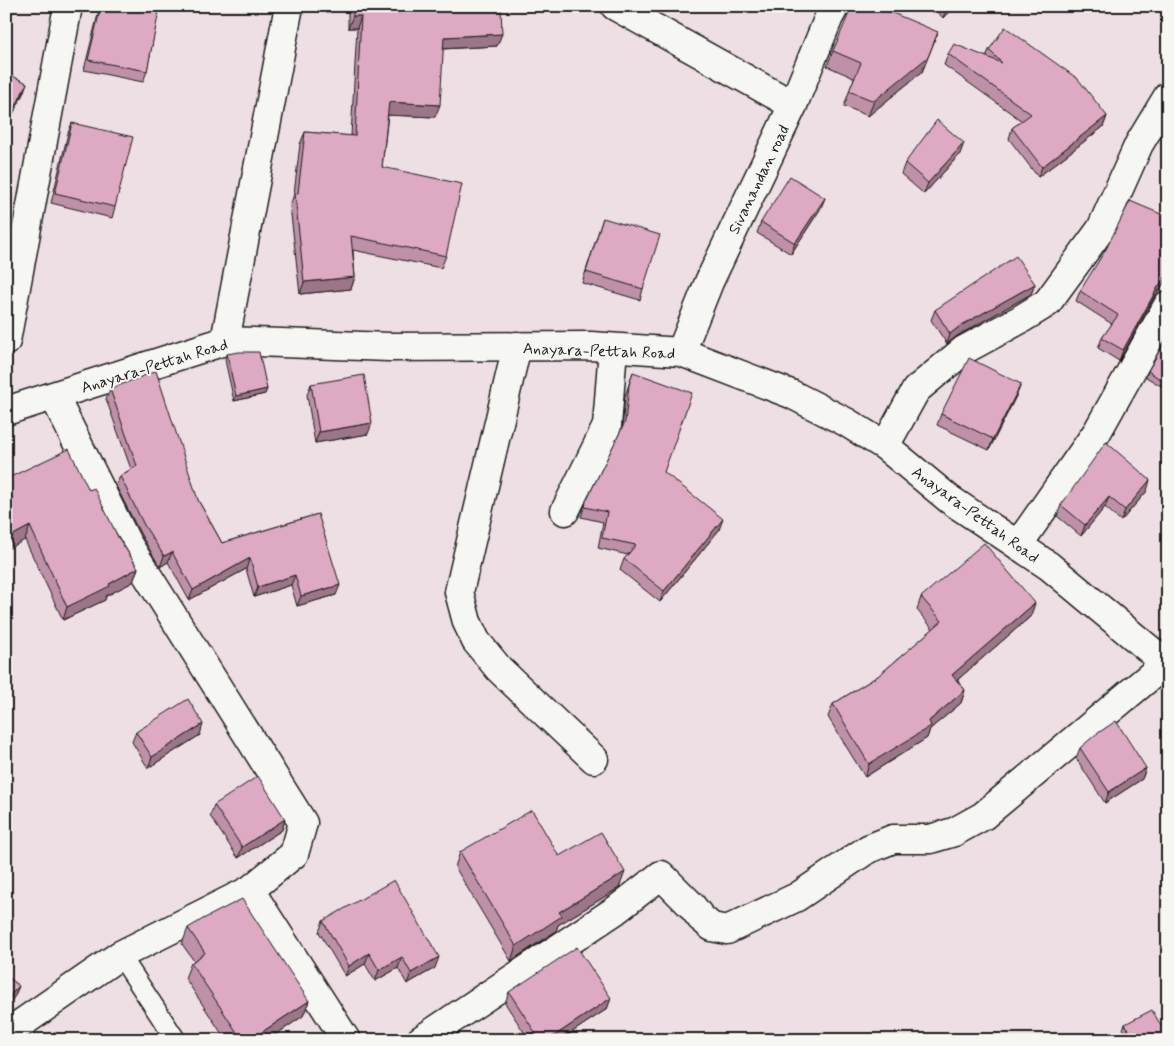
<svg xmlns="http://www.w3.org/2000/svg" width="1174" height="1046" viewBox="0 0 1174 1046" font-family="Mynerve,sans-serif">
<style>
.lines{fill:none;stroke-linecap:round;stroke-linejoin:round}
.lane-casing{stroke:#1c1c1c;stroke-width:22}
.street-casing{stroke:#1c1c1c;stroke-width:31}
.secondary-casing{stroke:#1c1c1c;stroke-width:31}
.lane{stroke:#f6f6f2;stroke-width:19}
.street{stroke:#f6f6f2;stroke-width:28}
.secondary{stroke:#f6f6f2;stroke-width:28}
.wall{fill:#be91a8;stroke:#1c1c1c}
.shaded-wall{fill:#9b7688;stroke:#1c1c1c}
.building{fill:#dda9c3;stroke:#1c1c1c}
.labels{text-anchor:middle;stroke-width:4;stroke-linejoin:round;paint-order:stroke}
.street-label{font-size:16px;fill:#1c1c1c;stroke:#f6f6f2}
</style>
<rect width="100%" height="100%" fill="#eedfe4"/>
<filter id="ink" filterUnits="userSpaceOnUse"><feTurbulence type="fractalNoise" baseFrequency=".02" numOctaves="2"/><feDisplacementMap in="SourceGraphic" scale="10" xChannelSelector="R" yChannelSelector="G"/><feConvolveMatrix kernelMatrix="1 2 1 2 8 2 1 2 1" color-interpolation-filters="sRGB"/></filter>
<g filter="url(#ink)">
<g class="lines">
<defs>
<polyline id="lane" points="120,955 176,1040"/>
<g id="street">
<polyline points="615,6 793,105"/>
<polyline points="6,341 68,6"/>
<polyline points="225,341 289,6"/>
<polyline points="517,346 459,592 467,622 476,641 499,669 594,759"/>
<polyline points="681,352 709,282 793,105 829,17 835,6"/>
<polyline points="885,446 916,390 964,350 1021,319 1047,303 1101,229 1139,144 1168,96"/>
<polyline points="565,511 607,426 613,348"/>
<polyline points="1018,545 1097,432 1168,305"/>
<polyline points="250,890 346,1040"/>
<polyline points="6,1034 120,955 250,890 294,854 303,823 127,543 54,396"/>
<polyline points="421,1040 616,910 661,875 691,905 701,918 712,927 727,930 797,897 868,849 893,839 930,839 954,832 983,816 1166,663"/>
</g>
<polyline id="secondary" points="6,411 225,341 389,347 591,346 681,352 791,394 846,422 885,446 949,499 1049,566 1168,665"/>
</defs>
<use href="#lane" class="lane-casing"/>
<use href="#street" class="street-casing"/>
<use href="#secondary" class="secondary-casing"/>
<use href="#lane" class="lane"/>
<use href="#street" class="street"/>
<use href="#secondary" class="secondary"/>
</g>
<g class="wall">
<polygon points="100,6 161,6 159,8 147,71 143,82 84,70"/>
<polygon points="348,6 501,6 497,46 443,49 435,117 388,115 382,167 446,256 441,268 353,250 355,277 351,289 300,294 290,206 294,194 300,144 305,132 351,136 357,28 348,28"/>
<polygon points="932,6 955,6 943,18"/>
<polygon points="938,32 922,72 868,116 844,106 854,78 827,66 833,51"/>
<polygon points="989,50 1107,116 1103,127 1038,177 1009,139 1012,128 1022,121 944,65 948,54 986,57"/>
<polygon points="72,123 115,207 112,218 51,203 68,133"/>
<polygon points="960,154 924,194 901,174 905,163"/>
<polygon points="821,208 791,254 757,233 761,222"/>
<polygon points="1168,217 1168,278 1154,297 1119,361 1098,348 1102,338 1112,324 1076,301 1080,291"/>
<polygon points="603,218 643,289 640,300 582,283"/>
<polygon points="1035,284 1031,294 957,336 947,344 931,320 935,310"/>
<polygon points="1168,343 1168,376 1161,386 1146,377 1148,371"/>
<polygon points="227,354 267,389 265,394 234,401 225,360"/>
<polygon points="633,372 664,472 719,530 660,602 620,570 624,559 628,555 598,548 603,522 581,517 586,501 622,429 625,396"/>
<polygon points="311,384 368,434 315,443 307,395"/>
<polygon points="1021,384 1017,394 989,450 937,425 941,414"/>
<polygon points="110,389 198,500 222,543 318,514 336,595 297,606 291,585 254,597 246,569 189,600 168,562 160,567 141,535 116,486 120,476 131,469 106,399"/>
<polygon points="6,479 89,490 138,568 133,582 106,596 105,600 63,620 25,540"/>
<polygon points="1147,491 1121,521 1105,507 1081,536 1057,516 1061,505"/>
<polygon points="921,597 1031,616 957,680 965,690 961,703 930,729 927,738 865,777 828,717 833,704 878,676 933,629 917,610"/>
<polygon points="136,732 200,735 148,768 132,742"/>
<polygon points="1080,748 1146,768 1142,779 1105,803 1076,758"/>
<polygon points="214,805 285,819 282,830 238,858 210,816"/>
<polygon points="460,852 559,856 619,888 558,925 556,931 511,961 455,867"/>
<polygon points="323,921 435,968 407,984 398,968 375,981 365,964 345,976 319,932"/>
<polygon points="188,928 309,1001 303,1016 268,1040 226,1040 185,978 191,963 194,961 182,944"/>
<polygon points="509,992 611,998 607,1009 560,1040 529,1040 505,1003"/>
<polygon points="1125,1024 1168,1040 1129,1040 1123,1029"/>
</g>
<g class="shaded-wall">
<polygon points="947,6 955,6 943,18"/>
<polygon points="353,16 361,16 357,28 348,28"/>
<polygon points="938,32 922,72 868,116 874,101"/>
<polygon points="502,34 497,46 439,49 444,37"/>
<polygon points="27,83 23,94 6,129 6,127"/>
<polygon points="389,102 440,105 435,117 384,115"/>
<polygon points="1107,116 1103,127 1038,177 1042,167"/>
<polygon points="964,143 960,154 924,194 928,183"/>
<polygon points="825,198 821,208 791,254 795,243"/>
<polygon points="1168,273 1168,278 1154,297 1119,361 1123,350 1158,287"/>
<polygon points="355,277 351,289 300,294 304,282"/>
<polygon points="1035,284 1031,294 957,336 947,344 950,334 960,326"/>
<polygon points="1168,374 1168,376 1161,386 1163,381"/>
<polygon points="1021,384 1017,394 989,450 993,439"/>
<polygon points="267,389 265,394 234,401 236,396"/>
<polygon points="372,423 368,434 315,443 319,432"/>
<polygon points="1150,480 1147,491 1121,521 1125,510"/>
<polygon points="1109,497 1105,507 1081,536 1085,525"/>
<polygon points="723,519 719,530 660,602 664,591"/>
<polygon points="30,526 25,540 6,550 6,539"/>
<polygon points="172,552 168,562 160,567 164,556"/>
<polygon points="250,558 246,569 189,600 193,590"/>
<polygon points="138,568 133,582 106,596 105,600 63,620 67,607"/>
<polygon points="295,575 291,585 254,597 258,587"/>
<polygon points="340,585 336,595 297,606 301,596"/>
<polygon points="1035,603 1031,616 948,688 952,675"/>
<polygon points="965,690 961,703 930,729 927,738 865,777 869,764 929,721"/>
<polygon points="203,724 200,735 148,768 152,757"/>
<polygon points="1146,768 1142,779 1105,803 1109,792"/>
<polygon points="285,819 282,830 238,858 242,847"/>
<polygon points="625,872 619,888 558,925 556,931 511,961 516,946 559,912"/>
<polygon points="369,953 365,964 345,976 349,966"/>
<polygon points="402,957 398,968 375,981 379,970"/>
<polygon points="439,957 435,968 407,984 411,973"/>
<polygon points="19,986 15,996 6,1007 6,1000"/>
<polygon points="611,998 607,1009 560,1040 548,1040"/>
<polygon points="309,1001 303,1016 268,1040 250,1040"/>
</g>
<g class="building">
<polygon points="101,6 160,6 147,71 88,60"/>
<polygon points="353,6 501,6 502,34 444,37 440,105 389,102 382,167 462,184 446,256 351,236 355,277 304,282 295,194 298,193 305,132 355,136 361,16 353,16"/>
<polygon points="852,6 876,6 938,32 928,57 874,101 849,91 861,63 833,51"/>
<polygon points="1005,27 1078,79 1107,116 1042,167 1012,128 1031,114 948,54 954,44 1002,63 989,50"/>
<polygon points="6,73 27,83 6,127"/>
<polygon points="937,120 964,143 928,183 905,163"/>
<polygon points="72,123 133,137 115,207 55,193"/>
<polygon points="790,176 825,198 795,243 761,222"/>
<polygon points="1130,201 1168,217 1168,273 1158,287 1123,350 1102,338 1118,315 1080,291 1106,249"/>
<polygon points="603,218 660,235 643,289 586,272"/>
<polygon points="1016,256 1035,284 960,326 950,334 935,310"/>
<polygon points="1165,341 1168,343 1168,374 1163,381 1148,371"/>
<polygon points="239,352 259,352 267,389 236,396 227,354"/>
<polygon points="969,358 1021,384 993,439 941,414"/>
<polygon points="156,371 198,500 222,543 318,514 340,585 301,596 295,575 258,587 250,558 193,590 172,552 164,556 144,525 120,476 137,466 110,389"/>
<polygon points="633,372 692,393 664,472 723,519 664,591 624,559 636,545 602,538 607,512 585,507 586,501 625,422 629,385"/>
<polygon points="364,375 372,423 319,432 311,384"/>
<polygon points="1106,442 1150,480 1125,510 1109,497 1085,525 1061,505"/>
<polygon points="69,449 89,490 94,488 118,537 138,568 109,584 110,586 67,607 30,526 6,539 6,479"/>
<polygon points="984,543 1035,603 952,675 965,690 929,721 931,726 869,764 833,704 878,676 942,621 921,597"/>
<polygon points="188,699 203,724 152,757 136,732"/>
<polygon points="1116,721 1146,768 1109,792 1080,748 1095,735"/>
<polygon points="258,776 285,819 242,847 214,805"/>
<polygon points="532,810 559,856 601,832 625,872 559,912 562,916 516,946 460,852"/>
<polygon points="394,880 439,957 411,973 402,957 379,970 369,953 349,966 323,921"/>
<polygon points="242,899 309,1001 250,1040 242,1040 191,963 205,953 188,928 203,919"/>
<polygon points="577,947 611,998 548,1040 540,1040 509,992"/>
<polygon points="6,975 19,986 6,1000"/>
<polygon points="1152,1010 1168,1038 1168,1040 1134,1040 1125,1024"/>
</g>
</g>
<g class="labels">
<g class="street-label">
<text transform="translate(758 179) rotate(-64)" y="6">Sivanandan road</text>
<text transform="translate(599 350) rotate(2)" y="6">Anayara-Pettah Road</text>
<text transform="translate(154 365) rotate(-17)" y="6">Anayara-Pettah Road</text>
<text transform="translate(976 514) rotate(36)" y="6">Anayara-Pettah Road</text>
</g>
</g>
<rect width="1174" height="1046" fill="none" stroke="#f6f6f2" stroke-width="25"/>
<rect x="12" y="12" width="1149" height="1021" fill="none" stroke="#1c1c1c" stroke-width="2" filter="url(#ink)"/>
</svg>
